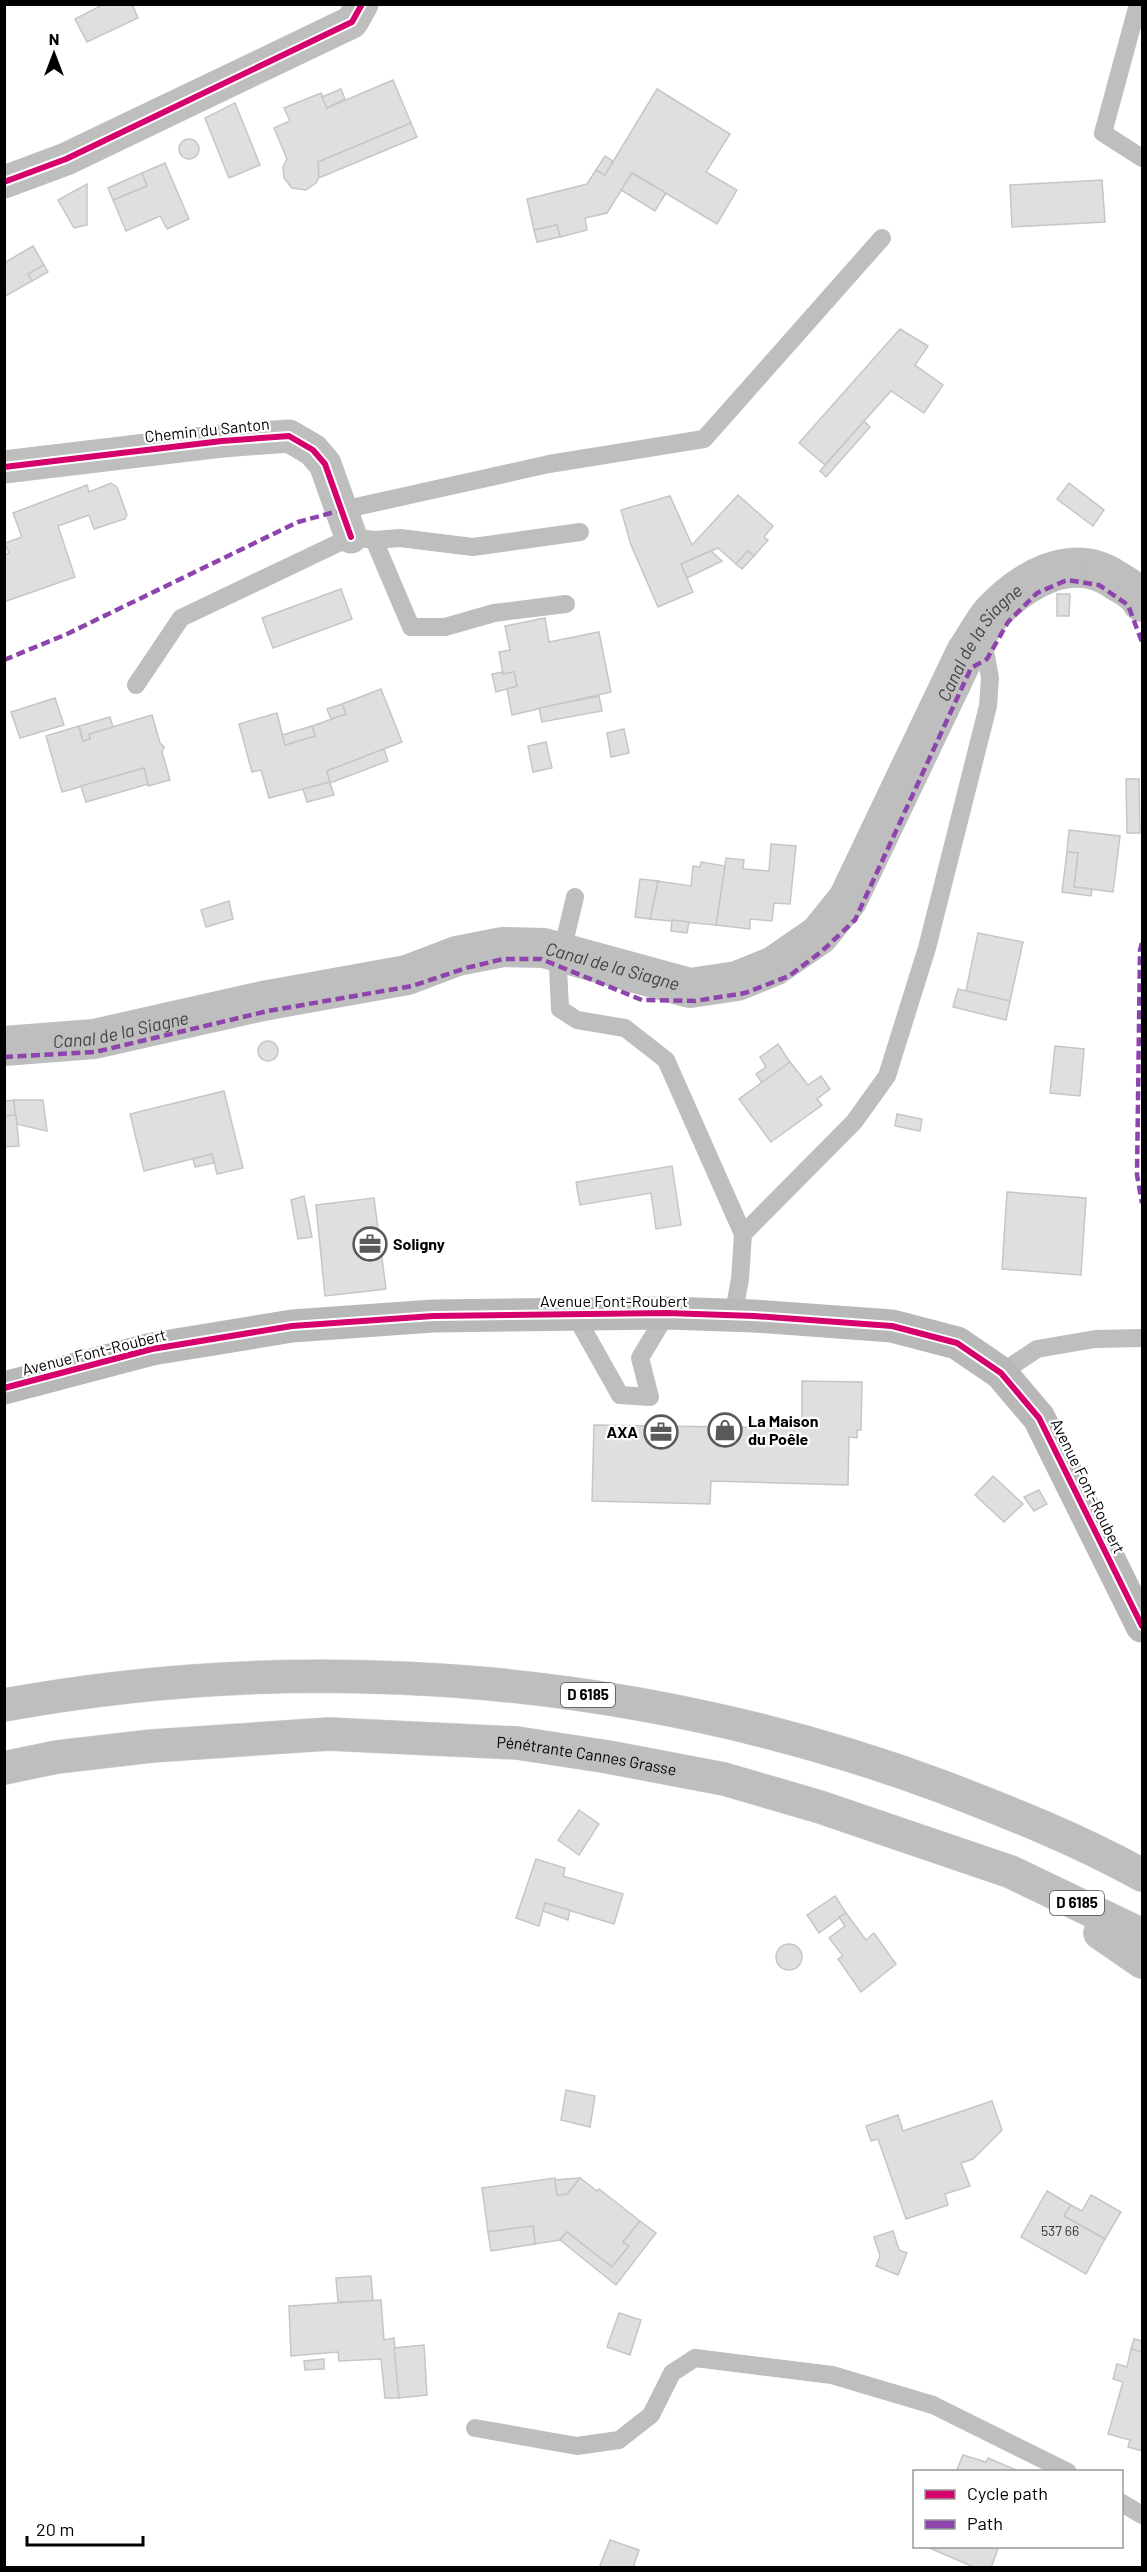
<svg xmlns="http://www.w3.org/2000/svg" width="1147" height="2572" viewBox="0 0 1147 2572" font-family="Barlow,sans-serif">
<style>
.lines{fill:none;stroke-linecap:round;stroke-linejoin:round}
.canal{stroke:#bebebe;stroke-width:40}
.building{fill:#dfdfdf;stroke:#c6c6c6;stroke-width:1.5}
.highway-casing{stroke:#dbdbdb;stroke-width:34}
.path{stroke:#b9b9b9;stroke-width:4;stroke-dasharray:1.5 3;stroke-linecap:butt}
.lane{stroke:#bebebe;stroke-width:18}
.street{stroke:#bebebe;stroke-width:33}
.secondary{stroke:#b8b8b8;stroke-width:33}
.highway{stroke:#bebebe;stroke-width:33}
.quiet{stroke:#8e44ad;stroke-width:4.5;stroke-dasharray:9 4.5;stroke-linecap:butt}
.cycleway-casing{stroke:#fff;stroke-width:10}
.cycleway{stroke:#d6006c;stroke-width:6}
.labels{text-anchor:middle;stroke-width:4.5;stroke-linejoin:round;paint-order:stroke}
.number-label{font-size:14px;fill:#383838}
.shield{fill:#fff;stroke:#4c4c4c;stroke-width:1.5}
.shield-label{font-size:15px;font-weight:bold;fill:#000}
.street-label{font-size:16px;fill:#000;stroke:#fff}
.poi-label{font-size:16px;font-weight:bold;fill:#000;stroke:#fff;text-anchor:start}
.water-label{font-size:18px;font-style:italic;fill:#434343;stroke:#fff}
</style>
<rect width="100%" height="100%" fill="#fff"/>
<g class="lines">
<path class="canal" id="s1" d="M 4,1046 L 94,1039 L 263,1001 L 407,975 L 457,956 L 503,947 L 544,948 L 690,988 L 737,981 L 774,966 L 819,935 L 848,899 L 966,652 C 975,640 982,624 992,613 C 1023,580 1071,551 1114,579 C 1124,586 1137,591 1142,602"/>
</g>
<g class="building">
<polygon points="104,4 132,4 138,18 87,42 75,19"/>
<polygon points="393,80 411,123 318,162 320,175 316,183 306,190 292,188 284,178 283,167 287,159 274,128 290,121 284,108 321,93 327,108"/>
<polygon points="341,89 345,99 327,108 322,97"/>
<polygon points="657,89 730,134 706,172 737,190 717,224 632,173 607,213 585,218 587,230 560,237 557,225 534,230 527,199 587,184 596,170 605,175"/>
<polygon points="235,103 260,165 229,178 205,118"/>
<polygon points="411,123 417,137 319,178 318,162"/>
<circle cx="189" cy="149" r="10"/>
<polygon points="605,156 613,161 605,175 596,170"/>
<polygon points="165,163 189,219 167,229 160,216 126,231 113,200 147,186 142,173"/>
<polygon points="142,173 147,186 113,200 108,188"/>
<polygon points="632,173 666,193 655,211 621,190"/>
<polygon points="1102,180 1105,222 1012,227 1010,185"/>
<polygon points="87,184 87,225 74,228 58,200"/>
<polygon points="557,225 560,237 537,242 534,230"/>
<polygon points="33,246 44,265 28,274 32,281 4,297 4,263"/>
<polygon points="44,265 48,272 32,281 28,274"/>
<polygon points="900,329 928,346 915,365 943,385 924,413 891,391 825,465 799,443"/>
<polygon points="864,421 870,427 826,477 820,471"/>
<polygon points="111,483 117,487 127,515 125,519 94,529 89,515 58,526 75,577 4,602 4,555 9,553 5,543 22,537 13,513 87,485 89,492"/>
<polygon points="1069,483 1104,510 1093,526 1057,499"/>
<polygon points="738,495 773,526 764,537 768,540 754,556 748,551 736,564 718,548 681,564 693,592 658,607 631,545 621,510 670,496 692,545"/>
<polygon points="711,551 722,561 687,578 681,564"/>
<polygon points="748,551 754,556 742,569 736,564"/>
<polygon points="341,589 352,619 273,648 262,618"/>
<polygon points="1057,594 1070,594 1069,616 1057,616"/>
<polygon points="545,618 549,642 599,632 611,692 512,715 507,689 517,686 514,672 503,674 499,652 510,650 505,626"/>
<polygon points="503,672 503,674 514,672 517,686 496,692 492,674"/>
<polygon points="381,689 402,742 327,771 330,782 269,798 261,770 252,772 239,724 277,713 285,745 315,736 312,726 346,714 342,704"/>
<polygon points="599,696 602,711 542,722 539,708"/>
<polygon points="55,698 64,725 20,738 11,712"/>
<polygon points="342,704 346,714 331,719 327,709"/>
<polygon points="152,715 160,743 164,747 162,752 170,780 148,786 144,768 62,792 46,736 79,726 83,741 90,739 89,734"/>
<polygon points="110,717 113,727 89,734 90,739 83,741 79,726"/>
<polygon points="312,726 315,736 285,745 282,735"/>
<polygon points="624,729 629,753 611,757 607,733"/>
<polygon points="546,742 552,768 533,772 528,746"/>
<polygon points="384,749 388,761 330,783 334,795 307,802 303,789 330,782 327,771"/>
<polygon points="144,768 148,784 86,802 81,786"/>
<polygon points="1126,779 1139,779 1140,833 1127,833"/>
<polygon points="1069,830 1120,836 1113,892 1074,887 1078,853 1067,852"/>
<polygon points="771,844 796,846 790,904 774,903 772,921 750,919 750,929 716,925 726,858 744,860 743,869 769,871"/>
<polygon points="1067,852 1078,853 1074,887 1092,889 1091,896 1062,892"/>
<polygon points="701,862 725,866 716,925 650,919 658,881 691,886 693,866 700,867"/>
<polygon points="640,879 658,881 650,919 635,917"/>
<polygon points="229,901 233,919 206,927 201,910"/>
<polygon points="672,920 689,922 687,933 671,931"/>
<polygon points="978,933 1023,942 1010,1001 966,991"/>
<polygon points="958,989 1010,1001 1006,1020 953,1007"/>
<circle cx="268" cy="1051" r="10"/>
<polygon points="778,1044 790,1062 762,1083 756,1074 766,1067 760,1057"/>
<polygon points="1055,1046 1084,1049 1080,1096 1050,1093"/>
<polygon points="790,1062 808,1085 821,1076 830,1089 817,1099 822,1105 771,1142 739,1099"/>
<polygon points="224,1091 243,1168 217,1174 212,1154 144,1171 130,1114"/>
<polygon points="14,1100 16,1115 4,1116 4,1101"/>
<polygon points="14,1100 43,1100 47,1131 16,1124"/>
<polygon points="897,1114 922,1119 920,1131 895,1126"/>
<polygon points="16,1115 19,1146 4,1147 4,1116"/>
<polygon points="212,1154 214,1163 195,1167 193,1159"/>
<polygon points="672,1166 681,1225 656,1229 651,1193 580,1205 576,1182"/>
<polygon points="1007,1192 1086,1198 1081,1275 1002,1269"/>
<polygon points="304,1196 312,1237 298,1239 291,1200"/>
<polygon points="374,1198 386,1289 325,1296 316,1205"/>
<polygon points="802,1381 862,1382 861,1430 857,1430 857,1438 849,1437 848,1485 711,1481 710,1504 592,1501 594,1425 802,1428"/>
<polygon points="993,1476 1023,1504 1004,1522 975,1495"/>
<polygon points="1039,1490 1047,1504 1034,1511 1024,1497"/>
<polygon points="579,1810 599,1824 579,1855 558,1840"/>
<polygon points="536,1859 565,1868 563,1876 623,1894 614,1924 545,1903 539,1926 516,1918"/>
<polygon points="835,1896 846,1913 819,1933 807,1915"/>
<polygon points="545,1903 570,1910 568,1920 543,1911"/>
<polygon points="846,1913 866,1940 874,1933 896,1964 861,1992 838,1959 843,1956 829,1938 845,1926 839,1917"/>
<circle cx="789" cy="1957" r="13"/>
<polygon points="566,2090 595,2096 590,2127 561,2120"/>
<polygon points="992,2101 1002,2130 973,2159 961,2163 970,2186 945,2194 948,2205 906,2219 878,2139 871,2141 866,2126 898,2115 903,2131"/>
<polygon points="555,2178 557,2195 567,2194 580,2178 597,2191 599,2189 640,2221 623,2242 629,2246 612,2267 567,2232 560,2240 535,2244 533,2226 488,2232 482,2188"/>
<polygon points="580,2178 567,2194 557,2195 555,2180"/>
<polygon points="1047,2191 1071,2205 1064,2216 1105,2239 1086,2274 1021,2237"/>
<polygon points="1091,2195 1121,2212 1105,2239 1064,2216 1071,2205 1082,2211"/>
<polygon points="640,2221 656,2233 616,2285 560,2240 567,2232 612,2267 629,2246 623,2242"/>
<polygon points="533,2226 535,2244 491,2251 488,2232"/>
<polygon points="893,2231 899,2250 907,2253 898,2275 876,2266 880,2256 874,2237"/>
<polygon points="371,2276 373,2301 338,2302 336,2278"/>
<polygon points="381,2300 384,2340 394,2338 399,2398 385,2398 381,2359 339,2361 338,2352 291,2356 289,2306"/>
<polygon points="619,2313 641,2320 630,2355 607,2347"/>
<polygon points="1134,2339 1142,2341 1142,2352 1131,2349"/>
<polygon points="424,2345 427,2395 399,2398 394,2348"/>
<polygon points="1131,2349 1142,2352 1142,2451 1128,2447 1130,2440 1108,2434 1123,2382 1113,2379 1117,2364 1127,2367"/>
<polygon points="324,2359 324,2369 305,2370 304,2361"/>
<polygon points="963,2455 986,2462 988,2458 1021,2472 956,2472"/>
<polygon points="610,2540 639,2550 633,2568 599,2568"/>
<polygon points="925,2546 999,2546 991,2568 976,2568"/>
</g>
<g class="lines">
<defs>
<g id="highway">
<path d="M 4,1705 C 318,1648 644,1676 943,1787 C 1011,1813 1079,1840 1142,1875"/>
<path id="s2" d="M 4,1768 L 57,1757 L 152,1746 L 329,1734 L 517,1743 L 608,1757 L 724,1779 L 820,1807 L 1011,1872 L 1142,1935"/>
<polyline points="1100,1933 1142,1962"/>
</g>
</defs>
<use href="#highway" class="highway-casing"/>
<g class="path">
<polyline points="1082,581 1083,558"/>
<polyline points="1137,1175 1142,1174"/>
</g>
<g class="lane">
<polyline points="1138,4 1103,133 1142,158"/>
<polyline points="342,510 549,464 704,439 882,238"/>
<polyline points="374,540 411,627 445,627 494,613 566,604"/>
<polyline points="136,685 181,618 351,537 374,540 400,538 473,547 580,532"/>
<polyline points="575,897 558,968 560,1009 577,1020 625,1028 666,1060 743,1234 740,1279 733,1317"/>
<polyline points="743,1234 854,1122 887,1076 927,948 988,706 990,678 984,645 969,637"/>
<polyline points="575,1315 620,1395 650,1397 640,1358 667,1313"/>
<polyline points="1001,1373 1037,1349 1095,1339 1142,1338"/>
<polyline points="475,2428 577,2446 619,2440 651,2415 672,2373 695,2358 832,2375 933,2405 1068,2472"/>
<polyline points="1122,2503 1142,2515"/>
</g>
<g class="street">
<polyline points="4,182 66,159 352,22 362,4"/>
<polyline points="4,467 222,441 289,436 313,450 325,464 351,537"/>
</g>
<polyline class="secondary" points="4,1388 152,1349 292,1326 433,1316 667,1313 754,1316 892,1326 957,1343 1001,1373 1039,1418 1142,1626"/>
<use href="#highway" class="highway"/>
<g class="quiet">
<polyline points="4,660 67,634 298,522 342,510"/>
<polyline points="1142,943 1140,950 1137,1175 1142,1203"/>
<polyline points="4,1057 95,1052 268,1011 412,986 466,968 503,959 541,959 642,1000 695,1001 745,993 789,976 821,952 855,920 971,668 987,659 1008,622 1037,593 1067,580 1099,585 1128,605 1142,642"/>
</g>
<defs>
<g id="cycleway">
<polyline points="4,182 66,159 352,22 362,4"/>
<polyline points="4,467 222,441 289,436 313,450 325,464 351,537"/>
<polyline points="4,1388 152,1349 292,1326 433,1316 667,1313 754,1316 892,1326 957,1343 1001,1373 1039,1418 1142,1626"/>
</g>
</defs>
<use href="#cycleway" class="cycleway-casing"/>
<use href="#cycleway" class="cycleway"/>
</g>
<defs>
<symbol id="office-ring" viewBox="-11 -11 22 22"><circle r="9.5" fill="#fff" stroke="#595959" stroke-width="1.5"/><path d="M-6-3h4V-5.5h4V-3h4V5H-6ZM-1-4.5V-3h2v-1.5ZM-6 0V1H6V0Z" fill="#595959"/></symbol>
<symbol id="shop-ring" viewBox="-11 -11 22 22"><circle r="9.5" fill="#fff" stroke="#595959" stroke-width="1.5"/><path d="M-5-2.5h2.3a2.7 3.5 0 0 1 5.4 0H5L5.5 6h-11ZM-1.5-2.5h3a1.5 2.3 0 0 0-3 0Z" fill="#595959"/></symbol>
</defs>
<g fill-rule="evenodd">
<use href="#office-ring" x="351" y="1225" width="38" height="38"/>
<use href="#shop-ring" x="706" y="1411" width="38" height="38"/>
<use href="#office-ring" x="642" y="1413" width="38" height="38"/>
</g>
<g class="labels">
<g class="number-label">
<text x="1060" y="2236">537 66</text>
</g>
<g class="shield">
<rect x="561" y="1683" width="54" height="24" rx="4.5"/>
<rect x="1050" y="1891" width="54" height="24" rx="4.5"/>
</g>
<g class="shield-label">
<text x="588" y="1700">D 6185</text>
<text x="1077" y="1908">D 6185</text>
</g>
<g class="street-label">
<text transform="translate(207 430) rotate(-6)" y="6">Chemin du Santon</text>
<text x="614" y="1307">Avenue Font-Roubert</text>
<text transform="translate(94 1352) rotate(-14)" y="6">Avenue Font-Roubert</text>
<text transform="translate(1088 1486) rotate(64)" y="6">Avenue Font-Roubert</text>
<text dy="6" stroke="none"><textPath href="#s2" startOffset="586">Pénétrante Cannes Grasse</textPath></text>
</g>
<g class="poi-label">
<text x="393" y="1250">Soligny</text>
<text x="748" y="1427">La Maison<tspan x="748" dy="18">du Poêle</tspan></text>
<text x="638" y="1438" text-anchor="end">AXA</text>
</g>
<g class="water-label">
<text dy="6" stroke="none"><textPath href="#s1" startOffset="1180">Canal de la Siagne</textPath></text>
<text dy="6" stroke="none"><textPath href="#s1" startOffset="622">Canal de la Siagne</textPath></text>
<text dy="6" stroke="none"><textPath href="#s1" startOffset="118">Canal de la Siagne</textPath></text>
</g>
</g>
<rect width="1147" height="2572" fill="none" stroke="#000000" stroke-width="12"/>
<rect x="913" y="2470" width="210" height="78" fill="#ffffff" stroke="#999999" stroke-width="1.5"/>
<rect x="925" y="2490" width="30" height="9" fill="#d6006c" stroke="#999999" stroke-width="1.5"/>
<text x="967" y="2500" font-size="18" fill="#000000">Cycle path</text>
<rect x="925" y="2520" width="30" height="9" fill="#8e44ad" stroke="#999999" stroke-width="1.5"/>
<text x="967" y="2530" font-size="18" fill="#000000">Path</text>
<g transform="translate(54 54)" stroke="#ffffff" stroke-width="4.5" paint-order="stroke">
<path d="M0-4.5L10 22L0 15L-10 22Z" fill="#000000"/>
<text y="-9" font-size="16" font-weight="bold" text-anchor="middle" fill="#000000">N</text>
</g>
<path d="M27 2536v9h116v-9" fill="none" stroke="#000000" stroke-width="3"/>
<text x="36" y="2536" font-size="18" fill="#000000" stroke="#ffffff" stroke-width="4.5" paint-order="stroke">20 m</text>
</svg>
